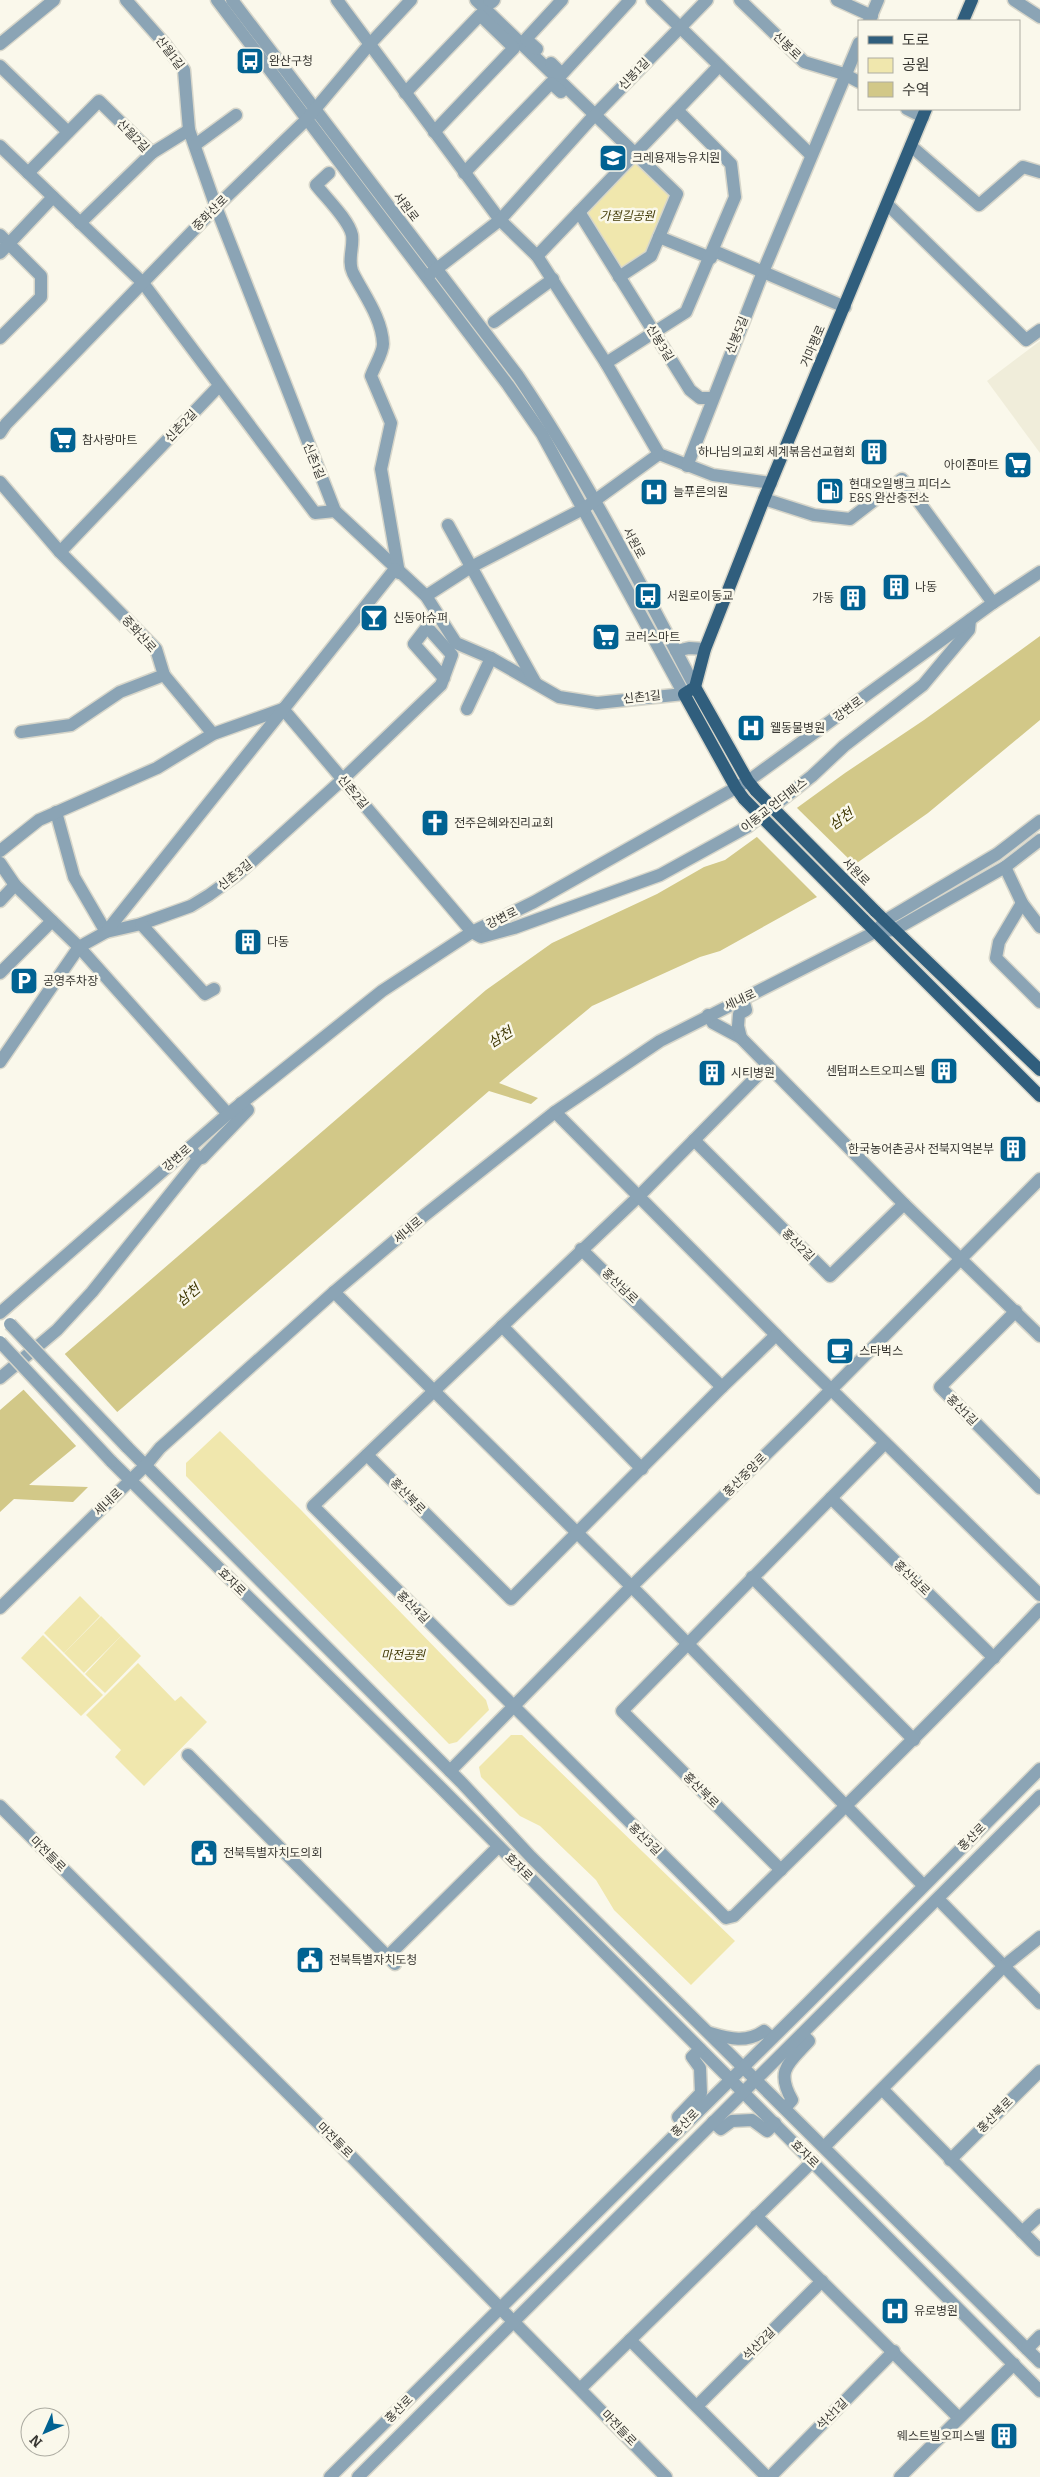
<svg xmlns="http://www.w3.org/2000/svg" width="1040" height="2477" viewBox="0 0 1040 2477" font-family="Bitter,'Noto Sans KR',serif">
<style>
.built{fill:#f0edda}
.green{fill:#f0e7ad}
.water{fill:#d2c888}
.pier{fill:#faf8eb}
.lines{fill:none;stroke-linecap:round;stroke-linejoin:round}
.minor-casing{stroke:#d7d6ca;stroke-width:15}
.major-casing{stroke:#d7d6ca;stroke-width:15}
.minor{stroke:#8ba4b5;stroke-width:12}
.major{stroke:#305e7d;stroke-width:12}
.minor-bridge-casing{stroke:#d7d6ca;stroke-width:15;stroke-linecap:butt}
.major-bridge-casing{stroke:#d7d6ca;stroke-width:15;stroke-linecap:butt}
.minor-bridge{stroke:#8ba4b5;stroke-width:12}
.major-bridge{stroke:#305e7d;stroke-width:12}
.labels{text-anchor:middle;stroke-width:5;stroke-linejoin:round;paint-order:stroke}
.street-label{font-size:12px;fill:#3a3934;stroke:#faf8eb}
.poi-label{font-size:12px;fill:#3a3934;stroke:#faf8eb;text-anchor:start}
.park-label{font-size:12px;font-style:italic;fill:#423a06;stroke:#faf8eb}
.water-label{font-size:14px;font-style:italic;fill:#3d3601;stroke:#faf8eb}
</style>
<rect width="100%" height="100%" fill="#faf8eb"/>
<polygon class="built" points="1040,341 1040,453 987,381"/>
<g class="green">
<polygon points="635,153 677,194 651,256 619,277 579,212"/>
<polygon points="220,1431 300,1509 486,1700 489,1710 457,1742 449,1744 186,1476 186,1463"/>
<polygon points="80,1596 100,1616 64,1653 44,1633"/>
<polygon points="101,1616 121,1636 84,1673 64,1653"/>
<polygon points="43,1635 103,1695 81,1716 21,1658"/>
<polygon points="121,1636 141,1656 105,1693 85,1674"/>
<polygon points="138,1663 175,1701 181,1696 207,1722 144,1786 115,1757 121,1750 86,1715"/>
<polygon points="511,1735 522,1735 735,1941 691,1985 614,1910 596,1880 540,1826 520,1816 481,1777 479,1767"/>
</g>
<polygon class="water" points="1040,636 1040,720 928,813 854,865 817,897 720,951 700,957 592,1006 499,1083 538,1098 531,1104 489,1091 122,1408 29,1485 88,1487 73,1502 14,1499 0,1512 0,1410 486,990 552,943 657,894 704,867 725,860 845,773 924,720"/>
<g class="pier">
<polygon points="795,806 856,866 819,899 755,835"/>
<polygon points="63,1352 119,1414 78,1448 22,1388"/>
</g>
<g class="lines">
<defs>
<g id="minor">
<polyline points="126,0 164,43 184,70 189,130 216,207 335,511 426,596 456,643 491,658 559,697 597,703 684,694 542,434 508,385 217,0"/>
<path d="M 232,0 L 518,376 C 585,475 639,581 695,687"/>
<polyline points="337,0 500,220 537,256 606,363 659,454 713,475 771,483"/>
<polyline points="476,0 677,194 651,256 619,277"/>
<polyline points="489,0 492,2 494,0"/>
<polyline points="652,0 811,155"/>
<polyline points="740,0 804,62 844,74 859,82"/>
<polyline points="837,0 872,16"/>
<polyline points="1014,0 1040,17"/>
<polyline points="869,21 878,0"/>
<polyline points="0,44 54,0"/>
<polyline points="537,49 526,39 562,0"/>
<polyline points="551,63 562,74 630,0"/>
<polyline points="0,66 68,132"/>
<polyline points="405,93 480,15 514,48 434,132"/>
<polyline points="907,109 923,117"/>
<polyline points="195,145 236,115"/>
<polyline points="0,146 143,283 315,513 335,511"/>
<polyline points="911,146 979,205 1023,167 1040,172"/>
<polyline points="28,173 99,101 152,153"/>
<path d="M 329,173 L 316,185 C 326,198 349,220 352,235 C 354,247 347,261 353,273 C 364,295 382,318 383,344 C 383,353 374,367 371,376 L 391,423 L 381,469 L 399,573"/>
<polyline points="464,173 551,83 561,92"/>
<polyline points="888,205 1026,340 1040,330"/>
<polyline points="579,212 690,390 700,398 712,398"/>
<polyline points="80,223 152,153 189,130"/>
<polyline points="0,235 41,276 41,297 0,338"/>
<polyline points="659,237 711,258"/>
<polyline points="714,251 845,307"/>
<polyline points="0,253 53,197"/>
<polyline points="537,256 719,66"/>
<polyline points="430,274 500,220 589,121 707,0"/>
<polyline points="494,322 553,279"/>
<polyline points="606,363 686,312 735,197 731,164 677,110"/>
<polyline points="0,433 6,424 216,207 306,120 369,45 411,0"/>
<polyline points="687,466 763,272 859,43"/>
<polyline points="0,482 60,552 156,649 164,675 120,692 71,725 21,732"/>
<polyline points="764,499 814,515 850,519 902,479 993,603"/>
<polyline points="448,525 535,682"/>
<polyline points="60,552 219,386"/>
<polyline points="426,596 471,567 583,509 659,454"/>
<polyline points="676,651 689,648 705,649"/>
<polyline points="164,675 213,734"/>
<polyline points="283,709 472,932 481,937 514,928 660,875 747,827 812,776 844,746 923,685 969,630 970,620"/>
<polyline points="467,709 491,658"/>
<polyline points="56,812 74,877 106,932 141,924 191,906 209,895 238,874 342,780 441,685 452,655 427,627 414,644 444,678"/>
<polyline points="0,851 39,820 157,768 213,734 283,709"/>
<polyline points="0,863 15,885 79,947 228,1114"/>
<polyline points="1005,867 1022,903 1040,927"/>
<polyline points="0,901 15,885"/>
<polyline points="1022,903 999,942 996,958 1040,1002"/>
<polyline points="141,924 205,994 214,989"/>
<polyline points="885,931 894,930 1005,867 1040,840"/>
<polyline points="0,973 52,921"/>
<polyline points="708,1015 713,1023 741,1038 904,1204 1040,1336"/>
<polyline points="741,1038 738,1026 739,1014 746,1010 743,999"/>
<polyline points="0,1062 79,947 106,932 395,569"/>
<path d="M 768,1065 L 638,1197 L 313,1506 L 726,1918 L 734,1916 C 837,1814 941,1714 1040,1609"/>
<polyline points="555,1112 796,1355 1040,1595"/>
<polyline points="694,1140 830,1276 904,1204"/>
<polyline points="198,1159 202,1158 248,1110 241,1103"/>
<polyline points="581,1249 722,1387"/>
<polyline points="334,1292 643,1598 923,1885"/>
<polyline points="1016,1311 940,1387 1040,1488"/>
<polyline points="0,1313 228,1114 382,991 472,932 534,902 748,781 993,603 1040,572"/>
<polyline points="502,1326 642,1469"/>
<polyline points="0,1378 57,1330 92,1292 198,1159 190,1147"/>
<polyline points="127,1447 461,1782 531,1857 1040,2362"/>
<polyline points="367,1455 511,1599 722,1387 776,1335"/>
<polyline points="111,1461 442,1789 1040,2391"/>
<polyline points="831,1498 994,1658"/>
<polyline points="752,1577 914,1740"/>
<polyline points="0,1608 146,1465 160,1448 334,1292 425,1215 555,1112 660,1041 875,932 886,920 997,854 1040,821"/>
<polyline points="188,1755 395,1964"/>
<polyline points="450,1771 631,1587 802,1419 1040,1179"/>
<polyline points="0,1806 336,2141 666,2477"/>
<polyline points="781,1870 622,1711 885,1443"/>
<polyline points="938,1899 1040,2003"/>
<polyline points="388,1956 498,1847"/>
<path d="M 710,2033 C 730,2039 747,2043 764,2031 L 772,2038"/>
<polyline points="883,2090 1040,2250"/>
<path d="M 785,2108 L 792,2100 C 775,2070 789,2063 809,2041 L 802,2034"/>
<polyline points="713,2122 721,2129 732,2121 752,2120 767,2131 775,2123"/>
<polyline points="685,2124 678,2117 701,2093 700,2068 692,2057 700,2049"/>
<polyline points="825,2146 1004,1966 1040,1937"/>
<polyline points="950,2160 1040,2071"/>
<polyline points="756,2216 958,2417"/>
<polyline points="1022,2232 1040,2215"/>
<polyline points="630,2340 767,2477"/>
<polyline points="1027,2349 1040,2336"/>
<polyline points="581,2388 813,2161"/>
<polyline points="697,2406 822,2281"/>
<polyline points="330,2477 809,2002 1040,1769"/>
<polyline points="358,2477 1040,1796"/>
<polyline points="770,2477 894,2351"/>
<polyline points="900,2477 1014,2364"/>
</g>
<g id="major">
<polyline points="963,21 972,0"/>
<polyline points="695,687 748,781 756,791"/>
<polyline points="744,799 736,788 684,694 695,687 705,649 764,499 926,109"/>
<polyline points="875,911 1040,1070"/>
<polyline points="863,919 1040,1096"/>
</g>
</defs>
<use href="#minor" class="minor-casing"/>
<use href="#major" class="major-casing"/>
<use href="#minor" class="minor"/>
<use href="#major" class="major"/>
<defs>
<g id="minor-bridge">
<polyline points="10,1324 127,1447"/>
<polyline points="0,1342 111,1461"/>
</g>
<g id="major-bridge">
<polyline points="756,791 875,911"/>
<polyline points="744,799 863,919"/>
</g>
</defs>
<use href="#minor-bridge" class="minor-bridge-casing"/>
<use href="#major-bridge" class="major-bridge-casing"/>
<use href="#minor-bridge" class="minor-bridge"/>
<use href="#major-bridge" class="major-bridge"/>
</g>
<defs>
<symbol id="bus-square" viewBox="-11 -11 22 22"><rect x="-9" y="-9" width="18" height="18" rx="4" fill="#016292" stroke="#faf8eb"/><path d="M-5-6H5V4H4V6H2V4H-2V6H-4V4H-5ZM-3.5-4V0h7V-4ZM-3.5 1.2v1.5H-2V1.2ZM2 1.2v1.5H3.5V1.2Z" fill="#fff"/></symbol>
<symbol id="school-square" viewBox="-11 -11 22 22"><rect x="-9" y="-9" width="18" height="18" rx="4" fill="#016292" stroke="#faf8eb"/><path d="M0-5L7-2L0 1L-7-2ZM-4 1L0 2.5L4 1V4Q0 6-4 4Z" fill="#fff"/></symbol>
<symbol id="supermarket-square" viewBox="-11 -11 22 22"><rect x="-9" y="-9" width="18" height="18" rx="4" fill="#016292" stroke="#faf8eb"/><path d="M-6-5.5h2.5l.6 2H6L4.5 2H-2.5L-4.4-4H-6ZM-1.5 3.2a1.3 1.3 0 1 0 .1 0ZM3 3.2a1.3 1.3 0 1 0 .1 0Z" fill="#fff"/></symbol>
<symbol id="building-square" viewBox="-11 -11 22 22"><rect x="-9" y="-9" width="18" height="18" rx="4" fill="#016292" stroke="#faf8eb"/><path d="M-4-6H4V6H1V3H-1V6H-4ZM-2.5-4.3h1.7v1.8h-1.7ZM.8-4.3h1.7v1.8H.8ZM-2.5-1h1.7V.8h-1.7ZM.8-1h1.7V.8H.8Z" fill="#fff"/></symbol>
<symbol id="fuel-square" viewBox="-11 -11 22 22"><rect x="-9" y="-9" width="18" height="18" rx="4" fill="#016292" stroke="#faf8eb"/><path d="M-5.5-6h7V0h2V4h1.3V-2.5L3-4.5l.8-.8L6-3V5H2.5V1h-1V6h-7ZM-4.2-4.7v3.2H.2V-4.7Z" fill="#fff"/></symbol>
<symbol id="hospital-square" viewBox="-11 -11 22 22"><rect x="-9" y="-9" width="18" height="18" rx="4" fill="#016292" stroke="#faf8eb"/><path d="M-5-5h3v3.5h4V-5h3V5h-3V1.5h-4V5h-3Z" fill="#fff"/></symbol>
<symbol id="bar-square" viewBox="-11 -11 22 22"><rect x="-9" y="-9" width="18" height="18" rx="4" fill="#016292" stroke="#faf8eb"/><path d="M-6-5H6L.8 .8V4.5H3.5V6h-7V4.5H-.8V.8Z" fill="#fff"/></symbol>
<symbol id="church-square" viewBox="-11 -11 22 22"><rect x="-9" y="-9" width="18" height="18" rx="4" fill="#016292" stroke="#faf8eb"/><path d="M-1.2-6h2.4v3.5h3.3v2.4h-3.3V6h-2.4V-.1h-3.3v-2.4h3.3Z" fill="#fff"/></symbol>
<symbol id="parking-square" viewBox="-11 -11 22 22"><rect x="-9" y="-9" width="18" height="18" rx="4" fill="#016292" stroke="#faf8eb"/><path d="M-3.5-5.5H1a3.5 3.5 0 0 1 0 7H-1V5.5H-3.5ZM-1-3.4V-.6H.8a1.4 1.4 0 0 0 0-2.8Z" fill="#fff"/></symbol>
<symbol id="cafe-square" viewBox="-11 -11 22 22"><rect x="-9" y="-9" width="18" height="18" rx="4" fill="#016292" stroke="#faf8eb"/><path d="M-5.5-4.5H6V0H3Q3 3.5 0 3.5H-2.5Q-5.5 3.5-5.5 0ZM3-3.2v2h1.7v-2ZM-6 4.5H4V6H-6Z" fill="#fff"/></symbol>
<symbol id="civic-square" viewBox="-11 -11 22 22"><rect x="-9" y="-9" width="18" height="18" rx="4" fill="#016292" stroke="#faf8eb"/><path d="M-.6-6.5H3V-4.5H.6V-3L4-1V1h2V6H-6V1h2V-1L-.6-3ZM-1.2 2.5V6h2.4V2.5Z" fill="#fff"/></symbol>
</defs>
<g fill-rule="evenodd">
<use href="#bus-square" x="234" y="45" width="32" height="32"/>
<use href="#school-square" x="597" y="142" width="32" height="32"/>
<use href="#supermarket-square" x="47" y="424" width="32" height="32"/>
<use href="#building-square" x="858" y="436" width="32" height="32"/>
<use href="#supermarket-square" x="1002" y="449" width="32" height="32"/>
<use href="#fuel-square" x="814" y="475" width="32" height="32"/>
<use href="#hospital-square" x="638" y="476" width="32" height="32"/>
<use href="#building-square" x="880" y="571" width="32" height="32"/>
<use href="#bus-square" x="632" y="580" width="32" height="32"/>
<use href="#building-square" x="837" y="582" width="32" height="32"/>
<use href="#bar-square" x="358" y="602" width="32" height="32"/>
<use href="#supermarket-square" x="590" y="621" width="32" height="32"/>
<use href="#hospital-square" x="735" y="712" width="32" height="32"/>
<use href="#church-square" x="419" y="807" width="32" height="32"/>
<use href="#building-square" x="232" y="926" width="32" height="32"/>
<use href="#parking-square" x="8" y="965" width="32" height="32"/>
<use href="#building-square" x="928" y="1055" width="32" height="32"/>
<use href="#building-square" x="696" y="1057" width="32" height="32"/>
<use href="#building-square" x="997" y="1133" width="32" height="32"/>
<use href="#cafe-square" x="824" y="1335" width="32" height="32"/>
<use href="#civic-square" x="188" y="1837" width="32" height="32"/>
<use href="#civic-square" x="294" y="1944" width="32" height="32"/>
<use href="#hospital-square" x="879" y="2295" width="32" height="32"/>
<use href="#building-square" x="988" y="2420" width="32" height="32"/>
</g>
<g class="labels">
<g class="street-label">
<text transform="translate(787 46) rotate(44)" y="4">신봉로</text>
<text transform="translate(170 53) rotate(53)" y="4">산월1길</text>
<text transform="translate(634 74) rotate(-46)" y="4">신봉1길</text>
<text transform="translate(133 136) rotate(46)" y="4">산월2길</text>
<text transform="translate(406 207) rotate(53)" y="4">서원로</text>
<text transform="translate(210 213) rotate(-45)" y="4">중화산로</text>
<text transform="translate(737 335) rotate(-68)" y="4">신봉5길</text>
<text transform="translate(660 343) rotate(58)" y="4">신봉3길</text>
<text transform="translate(813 346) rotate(-67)" y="4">거마평로</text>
<text transform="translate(181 426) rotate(-46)" y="4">신촌2길</text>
<text transform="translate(314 461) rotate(68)" y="4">신촌1길</text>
<text transform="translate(634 543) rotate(62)" y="4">서원로</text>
<text transform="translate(139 634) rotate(48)" y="4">중화산로</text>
<text transform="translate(642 697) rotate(-6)" y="4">신촌1길</text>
<text transform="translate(848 709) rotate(-36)" y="4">강변로</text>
<text transform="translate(353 792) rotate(50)" y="4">신촌2길</text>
<text transform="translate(774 805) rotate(-38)" y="4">이동교 언더패스</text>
<text transform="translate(856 872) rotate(45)" y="4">서원로</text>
<text transform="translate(235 875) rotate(-39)" y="4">신촌3길</text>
<text transform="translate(502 918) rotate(-26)" y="4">강변로</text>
<text transform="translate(740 1000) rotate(-25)" y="4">세내로</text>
<text transform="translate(177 1158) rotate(-41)" y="4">강변로</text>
<text transform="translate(408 1230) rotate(-40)" y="4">세내로</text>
<text transform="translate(798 1245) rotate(45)" y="4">홍산2길</text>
<text transform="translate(620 1286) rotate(44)" y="4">홍산남로</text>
<text transform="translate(962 1410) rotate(45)" y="4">홍산1길</text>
<text transform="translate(745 1475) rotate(-45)" y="4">홍산중앙로</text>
<text transform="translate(408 1496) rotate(46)" y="4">홍산북로</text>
<text transform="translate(108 1502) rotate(-44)" y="4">세내로</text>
<text transform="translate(912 1578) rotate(44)" y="4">홍산남로</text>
<text transform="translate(232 1582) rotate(45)" y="4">효자로</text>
<text transform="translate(413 1607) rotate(45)" y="4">홍산4길</text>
<text transform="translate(701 1790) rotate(45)" y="4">홍산북로</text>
<text transform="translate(972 1837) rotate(-45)" y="4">홍산로</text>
<text transform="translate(645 1839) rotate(45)" y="4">홍산3길</text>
<text transform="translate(48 1854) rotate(45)" y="4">마전들로</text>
<text transform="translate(519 1867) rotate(45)" y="4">효자로</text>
<text transform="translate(995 2115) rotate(-45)" y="4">홍산북로</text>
<text transform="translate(685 2123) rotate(-45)" y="4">홍산로</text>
<text transform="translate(335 2140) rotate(45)" y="4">마전들로</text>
<text transform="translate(805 2154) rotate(45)" y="4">효자로</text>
<text transform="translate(759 2344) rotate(-45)" y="4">석산2길</text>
<text transform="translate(399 2409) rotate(-45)" y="4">홍산로</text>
<text transform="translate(832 2414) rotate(-45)" y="4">석산1길</text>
<text transform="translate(619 2428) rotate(46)" y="4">마전들로</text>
</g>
<g class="poi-label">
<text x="269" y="65">완산구청</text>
<text x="632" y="162">크레용재능유치원</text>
<text x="82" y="444">참사랑마트</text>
<text x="855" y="456" text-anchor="end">하나님의교회 세계볶음선교협회</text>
<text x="999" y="469" text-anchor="end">아이죤마트</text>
<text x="849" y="488">현대오일뱅크 피더스<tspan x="849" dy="14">E&amp;S 완산충전소</tspan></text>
<text x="673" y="496">늘푸른의원</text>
<text x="915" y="591">나동</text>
<text x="667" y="600">서원로이동교</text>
<text x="834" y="602" text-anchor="end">가동</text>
<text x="393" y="622">신동아슈퍼</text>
<text x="625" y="641">코러스마트</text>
<text x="770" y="732">웰동물병원</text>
<text x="454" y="827">전주은혜와진리교회</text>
<text x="267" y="946">다동</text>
<text x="43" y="985">공영주차장</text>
<text x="925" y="1075" text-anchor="end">센텀퍼스트오피스텔</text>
<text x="731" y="1077">시티병원</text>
<text x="994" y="1153" text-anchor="end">한국농어촌공사 전북지역본부</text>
<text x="859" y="1355">스타벅스</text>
<text x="223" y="1857">전북특별자치도의회</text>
<text x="329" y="1964">전북특별자치도청</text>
<text x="914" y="2315">유로병원</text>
<text x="985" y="2440" text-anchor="end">웨스트빌오피스텔</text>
</g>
<g class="park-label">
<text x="627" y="220">가절길공원</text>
<text x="403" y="1659">마전공원</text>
</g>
<g class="water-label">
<text transform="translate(841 819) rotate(-36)" y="5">삼천</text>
<text transform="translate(500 1037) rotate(-32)" y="5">삼천</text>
<text transform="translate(188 1295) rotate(-40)" y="5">삼천</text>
</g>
</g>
<rect x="858" y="20" width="162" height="90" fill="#faf8eb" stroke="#adaca2"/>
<rect x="868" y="36" width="25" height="8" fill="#305e7d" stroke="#adaca2"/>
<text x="902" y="45" font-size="15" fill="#3a3934">도로</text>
<rect x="868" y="58" width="25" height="15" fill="#f0e7ad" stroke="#adaca2"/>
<text x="902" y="70" font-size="15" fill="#3a3934">공원</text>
<rect x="868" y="82" width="25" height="15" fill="#d2c888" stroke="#adaca2"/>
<text x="902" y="95" font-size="15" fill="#3a3934">수역</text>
<g transform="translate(45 2432) rotate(225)"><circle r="24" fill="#faf8eb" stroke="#adaca2"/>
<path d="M0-4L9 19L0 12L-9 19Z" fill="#016292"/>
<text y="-8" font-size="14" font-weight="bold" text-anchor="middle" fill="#3a3934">N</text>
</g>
</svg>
